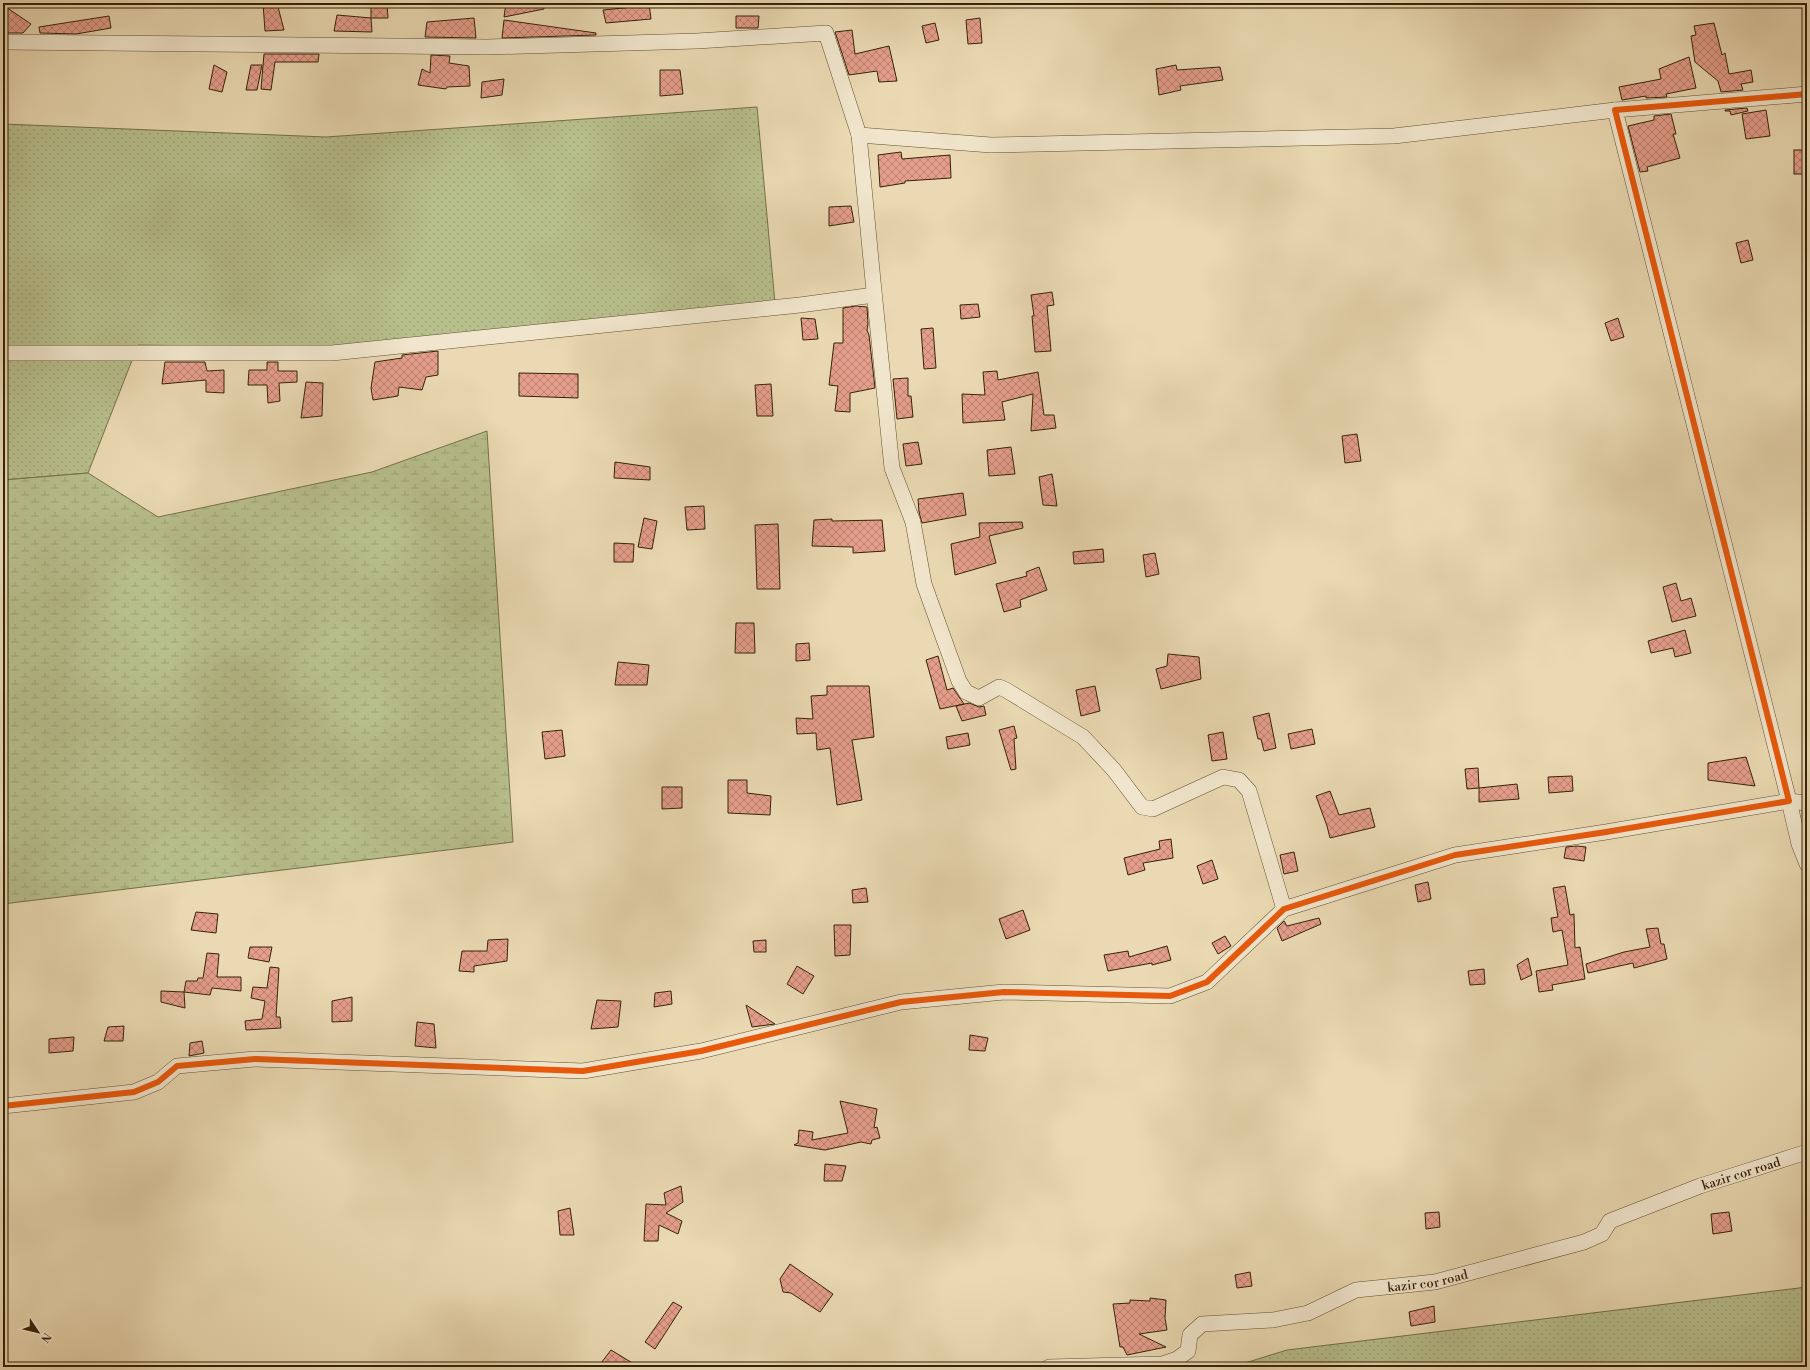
<svg xmlns="http://www.w3.org/2000/svg" width="1810" height="1370" viewBox="0 0 1810 1370" font-family="'Libre Bodoni',serif">
<style>
.grass{fill:url(#grass-dots);stroke:#76704a}
.wetland{fill:url(#wetland-marsh);stroke:#76704a}
.building{fill:url(#building-cross-hatch);stroke:#352208}
.lines{fill:none;stroke-linecap:round;stroke-linejoin:round}
.minor-casing{stroke:#625032;stroke-width:16}
.minor{stroke:#f1e6cd;stroke-width:15}
.cycleway-casing{stroke:#f1e6cd;stroke-width:8}
.cycleway{stroke:#e8590c;stroke-width:6}
.labels{text-anchor:middle;stroke-width:3;stroke-linejoin:round;paint-order:stroke}
.street-label{font-size:13px;fill:#352208;stroke:#f1e6cd}
</style>
<defs>
<pattern id="grass-dots" width="8" height="8" patternUnits="userSpaceOnUse"><rect width="8" height="8" fill="#b7bf8c"/><path d="M2 2h.1M6 6h.1" fill="none" stroke="#9ea477" stroke-width="1.8" stroke-linecap="round"/></pattern>
<pattern id="wetland-marsh" width="20" height="14" patternUnits="userSpaceOnUse"><rect width="20" height="14" fill="#b7bf8c"/><path d="M1 5h8M5 5V1M11 12h8M15 12V8" fill="none" stroke="#9ea477"/></pattern>
<pattern id="building-cross-hatch" width="8" height="8" patternUnits="userSpaceOnUse"><rect width="8" height="8" fill="#e59e8b"/><path d="M0 0l8 8M0 8l8-8" fill="none" stroke="#ba8070"/></pattern>
</defs>
<rect width="100%" height="100%" fill="#ead9b2"/>
<filter id="stains"><feTurbulence type="fractalNoise" baseFrequency=".005" numOctaves="4"/><feColorMatrix values="0 0 0 0 .2 0 0 0 0 .09 0 0 0 0 .02 0 0 0 .5 -.17"/></filter>
<radialGradient id="worn" r=".72"><stop offset=".6" stop-color="#630" stop-opacity="0"/><stop offset="1" stop-color="#630" stop-opacity=".3"/></radialGradient>
<g class="grass">
<polygon points="757,107 775,303 350,348 138,345 88,473 3,480 3,124 326,137"/>
<polygon points="1807,1287 1807,1367 1232,1367 1287,1350"/>
</g>
<polygon class="wetland" points="487,431 513,842 3,904 3,480 88,473 158,517 372,472"/>
<g class="building">
<polygon points="263,3 277,3 284,30 265,31"/>
<polygon points="371,3 387,3 388,18 371,18"/>
<polygon points="506,3 543,3 544,9 504,17"/>
<polygon points="632,3 649,3 651,19 606,23 603,10 633,7"/>
<polygon points="3,5 31,24 23,33 7,33 3,30"/>
<polygon points="337,15 371,18 372,32 334,31"/>
<polygon points="109,16 111,28 76,34 40,33 39,27"/>
<polygon points="736,16 759,16 758,28 736,28"/>
<polygon points="474,18 476,38 425,37 427,22"/>
<polygon points="980,18 982,43 968,44 966,20"/>
<polygon points="504,20 596,33 596,35 502,38"/>
<polygon points="935,23 939,40 926,43 922,26"/>
<polygon points="1714,23 1722,55 1725,53 1729,74 1751,70 1753,82 1741,84 1743,90 1721,92 1718,81 1695,62 1691,36 1696,35 1694,26"/>
<polygon points="852,30 855,54 889,46 897,81 879,82 877,71 849,75 835,32"/>
<polygon points="264,54 319,54 318,62 275,62 271,90 261,89"/>
<polygon points="431,55 450,56 449,63 469,66 470,86 447,87 446,89 418,85 422,69 430,73"/>
<polygon points="1689,57 1696,88 1666,94 1667,97 1646,98 1646,96 1622,100 1619,87 1661,79 1659,69"/>
<polygon points="214,65 227,72 222,92 209,89"/>
<polygon points="251,65 262,65 257,90 246,90"/>
<polygon points="1176,65 1177,70 1220,67 1223,80 1180,86 1181,90 1159,95 1156,69"/>
<polygon points="660,70 680,70 683,94 660,96"/>
<polygon points="504,79 502,95 481,98 482,82"/>
<polygon points="1747,108 1748,111 1731,115 1730,111 1725,111 1725,110"/>
<polygon points="1766,110 1770,136 1746,139 1742,114"/>
<polygon points="1671,114 1676,134 1673,134 1680,158 1647,167 1648,171 1640,172 1628,126 1654,120 1654,116"/>
<rect x="1794" y="150" width="13" height="24"/>
<polygon points="901,152 902,159 950,155 951,178 905,181 905,183 880,187 878,155"/>
<polygon points="851,206 854,222 829,226 829,207"/>
<polygon points="1748,240 1753,260 1741,263 1736,243"/>
<polygon points="1052,292 1054,305 1047,306 1051,351 1035,352 1032,316 1034,316 1031,295"/>
<polygon points="978,304 980,317 961,319 960,305"/>
<polygon points="856,306 867,307 868,324 867,330 869,335 875,388 850,393 850,412 835,411 838,386 829,385 834,343 843,343 843,308"/>
<polygon points="801,318 815,319 818,339 803,340"/>
<polygon points="1618,318 1624,337 1611,341 1605,323"/>
<polygon points="933,328 936,368 924,369 921,329"/>
<polygon points="438,351 438,375 426,377 422,390 399,387 398,396 373,400 371,388 375,362 402,358 402,355"/>
<polygon points="165,362 205,362 207,371 224,370 224,393 206,392 206,380 162,384"/>
<polygon points="267,362 278,362 278,371 297,371 297,382 279,383 280,401 268,403 267,385 248,385 249,370 267,370"/>
<polygon points="997,371 998,380 1038,372 1044,415 1054,415 1056,428 1031,431 1033,394 1002,402 1005,420 963,423 962,394 985,395 983,372"/>
<polygon points="519,373 578,374 578,398 519,396"/>
<polygon points="908,378 908,396 911,396 913,417 897,419 893,379"/>
<polygon points="306,382 323,383 322,416 301,418"/>
<polygon points="771,384 773,416 757,416 755,385"/>
<polygon points="1357,434 1361,461 1345,463 1342,436"/>
<polygon points="918,442 922,464 906,466 903,444"/>
<polygon points="1011,447 1015,474 989,476 987,450"/>
<polygon points="615,462 650,467 650,480 614,478"/>
<polygon points="1052,474 1057,506 1043,505 1039,477"/>
<polygon points="963,493 966,515 922,523 919,512 918,499"/>
<polygon points="704,506 705,529 687,530 685,507"/>
<polygon points="644,518 657,521 652,549 638,547"/>
<polygon points="832,519 832,521 882,520 885,551 853,553 853,547 812,546 814,520"/>
<polygon points="1022,522 1023,528 989,536 996,563 955,575 951,544 980,537 979,523"/>
<polygon points="778,524 780,589 757,589 755,525"/>
<polygon points="614,543 634,544 633,562 614,562"/>
<polygon points="1103,549 1104,562 1074,564 1073,552"/>
<polygon points="1155,553 1159,574 1146,577 1143,555"/>
<polygon points="1039,567 1047,590 1020,600 1021,607 1004,612 996,584 1027,576 1026,572"/>
<polygon points="1676,583 1681,601 1691,598 1696,616 1672,622 1663,587"/>
<polygon points="736,623 754,623 755,653 735,653"/>
<polygon points="1685,630 1691,653 1675,657 1673,648 1651,653 1648,641"/>
<polygon points="809,643 810,660 796,661 796,644"/>
<polygon points="1168,654 1199,657 1201,679 1161,689 1156,669 1167,666"/>
<polygon points="938,656 947,690 953,688 964,704 940,709 926,660"/>
<polygon points="618,662 649,665 647,685 615,685"/>
<polygon points="827,686 869,686 874,737 852,740 862,800 837,805 830,748 817,750 816,733 797,734 796,718 813,719 811,696 827,695"/>
<polygon points="1095,686 1100,711 1081,716 1076,690"/>
<polygon points="969,703 979,707 984,706 986,715 962,721 956,706"/>
<polygon points="1269,713 1276,748 1264,751 1261,739 1258,739 1253,717"/>
<polygon points="1014,726 1017,738 1014,739 1016,769 1011,770 999,730"/>
<polygon points="1312,729 1315,744 1291,749 1288,734"/>
<polygon points="562,730 565,756 545,759 542,732"/>
<polygon points="1223,732 1227,759 1212,761 1208,735"/>
<polygon points="968,733 970,745 948,749 946,737"/>
<polygon points="1746,757 1755,786 1708,780 1708,763"/>
<polygon points="1478,768 1479,788 1467,789 1465,769"/>
<polygon points="1572,776 1573,791 1549,793 1548,777"/>
<polygon points="728,780 747,780 747,793 771,796 770,815 728,813"/>
<polygon points="1517,784 1519,799 1479,802 1479,788"/>
<polygon points="662,787 682,787 682,808 662,809"/>
<polygon points="1330,791 1339,815 1370,808 1375,827 1330,838 1327,826 1316,796"/>
<polygon points="1171,839 1173,858 1143,863 1145,870 1128,875 1124,858 1160,849 1159,841"/>
<polygon points="1577,846 1586,847 1584,861 1564,858 1566,847"/>
<polygon points="1294,852 1298,871 1284,874 1280,855"/>
<polygon points="1212,860 1218,879 1203,884 1197,866"/>
<polygon points="1428,882 1431,899 1418,902 1415,885"/>
<polygon points="1565,886 1570,915 1574,914 1575,948 1580,947 1585,979 1552,985 1553,990 1539,992 1536,971 1568,965 1562,930 1553,932 1551,918 1558,917 1553,888"/>
<polygon points="866,888 868,902 853,903 852,890"/>
<polygon points="1023,910 1030,930 1006,939 999,919"/>
<polygon points="196,912 218,914 216,933 191,930"/>
<polygon points="1319,918 1321,924 1282,941 1277,928 1284,921 1287,926"/>
<polygon points="834,925 851,925 850,955 835,956"/>
<polygon points="1658,928 1661,944 1664,944 1667,959 1634,968 1633,963 1588,973 1586,964 1624,952 1650,947 1646,929"/>
<polygon points="1225,936 1231,946 1218,954 1212,943"/>
<polygon points="508,939 507,961 474,966 474,972 459,971 462,951 487,951 488,940"/>
<polygon points="766,940 766,952 754,952 753,941"/>
<polygon points="1167,946 1171,960 1152,965 1152,963 1108,971 1104,955 1128,951 1129,957"/>
<polygon points="250,947 272,947 269,962 248,958"/>
<polygon points="207,953 219,954 217,977 241,977 241,991 212,988 210,995 184,992 186,981 197,981 198,978 203,978"/>
<polygon points="1528,958 1532,975 1521,980 1517,965"/>
<polygon points="797,966 814,976 803,994 787,984"/>
<polygon points="270,967 279,968 276,1017 280,1017 281,1028 246,1030 245,1021 262,1019 265,1001 251,998 253,987 267,988"/>
<polygon points="1484,969 1485,984 1470,985 1468,971"/>
<polygon points="161,991 184,992 185,1008 161,1002"/>
<polygon points="671,991 672,1004 654,1007 655,993"/>
<polygon points="352,997 352,1021 332,1022 332,1001"/>
<polygon points="597,1000 621,1001 618,1027 591,1029"/>
<polygon points="746,1005 775,1024 752,1027"/>
<polygon points="417,1022 434,1024 436,1048 415,1046"/>
<polygon points="124,1026 123,1041 104,1041 108,1027"/>
<polygon points="970,1035 988,1038 985,1051 969,1050"/>
<polygon points="74,1037 73,1051 49,1053 49,1039"/>
<polygon points="202,1041 204,1053 189,1056 190,1043"/>
<polygon points="840,1101 877,1109 874,1128 877,1127 880,1138 872,1140 871,1144 861,1142 825,1150 794,1145 798,1143 799,1130 813,1132 812,1140 848,1133"/>
<polygon points="825,1164 846,1166 842,1181 824,1181"/>
<polygon points="681,1186 683,1202 666,1213 682,1221 678,1234 659,1225 658,1241 644,1241 646,1204 666,1205 664,1193"/>
<polygon points="570,1208 574,1235 560,1235 558,1211"/>
<polygon points="1439,1212 1440,1227 1426,1229 1425,1213"/>
<polygon points="1729,1212 1732,1231 1713,1234 1711,1214"/>
<polygon points="790,1264 833,1294 820,1312 791,1293 783,1292 780,1279"/>
<polygon points="1250,1272 1252,1286 1237,1288 1235,1275"/>
<polygon points="1150,1298 1166,1300 1165,1318 1167,1330 1139,1334 1166,1347 1127,1355 1123,1347 1120,1347 1113,1304 1130,1303 1130,1300 1150,1301"/>
<polygon points="673,1302 682,1307 655,1349 645,1342"/>
<polygon points="1434,1306 1435,1322 1411,1326 1409,1312"/>
<polygon points="611,1350 639,1367 598,1367"/>
</g>
<g class="lines">
<defs>
<g id="minor">
<polyline points="3,42 487,47 697,41 826,33 859,135 991,145 1394,136 1615,110"/>
<polyline points="859,135 873,281 892,468 913,522 924,584 959,681 966,692 979,698 999,687 1006,690 1083,737 1114,770 1142,807 1153,809 1223,777 1239,780 1249,791 1284,909"/>
<polyline points="3,353 332,353 800,305 874,295"/>
<polyline points="1807,803 1789,801 1799,844 1807,864"/>
<polyline points="3,1106 134,1092 158,1082 177,1066 255,1059 583,1071 701,1051 901,1002 1004,992 1170,996 1207,982 1284,909 1455,855 1606,832 1789,801 1615,110 1807,94"/>
<path id="s1" d="M 1049,1367 L 1162,1364 L 1177,1359 L 1188,1351 L 1190,1335 L 1202,1324 L 1273,1320 L 1308,1313 L 1356,1290 L 1435,1282 L 1584,1242 L 1602,1234 L 1610,1221 L 1700,1186 L 1807,1152"/>
</g>
</defs>
<use href="#minor" class="minor-casing"/>
<use href="#minor" class="minor"/>
<defs>
<polyline id="cycleway" points="3,1106 134,1092 158,1082 177,1066 255,1059 583,1071 701,1051 901,1002 1004,992 1170,996 1207,982 1284,909 1455,855 1606,832 1789,801 1615,110 1807,94"/>
</defs>
<use href="#cycleway" class="cycleway-casing"/>
<use href="#cycleway" class="cycleway"/>
</g>
<g class="labels">
<g class="street-label">
<text dy="5" stroke="none"><textPath href="#s1" startOffset="743">kazir cor road</textPath></text>
<text dy="5" stroke="none"><textPath href="#s1" startOffset="407">kazir cor road</textPath></text>
</g>
</g>
<rect width="1810" height="1370" fill="none" stroke="#ead9b2" stroke-width="16"/>
<rect x="4" y="4" width="1802" height="1362" fill="none" stroke="#352208" stroke-width="2"/>
<rect x="8" y="8" width="1794" height="1354" fill="none" stroke="#352208"/>
<g transform="translate(38 1332) rotate(125)" stroke="#f1e6cd" stroke-width="3" paint-order="stroke">
<path d="M0-3L7 15L0 10L-7 15Z" fill="#352208"/>
<text y="-6" font-size="11" font-weight="bold" text-anchor="middle" fill="#352208">N</text>
</g>
<rect width="100%" height="100%" filter="url(#stains)"/>
<rect width="100%" height="100%" fill="url(#worn)"/>
</svg>
